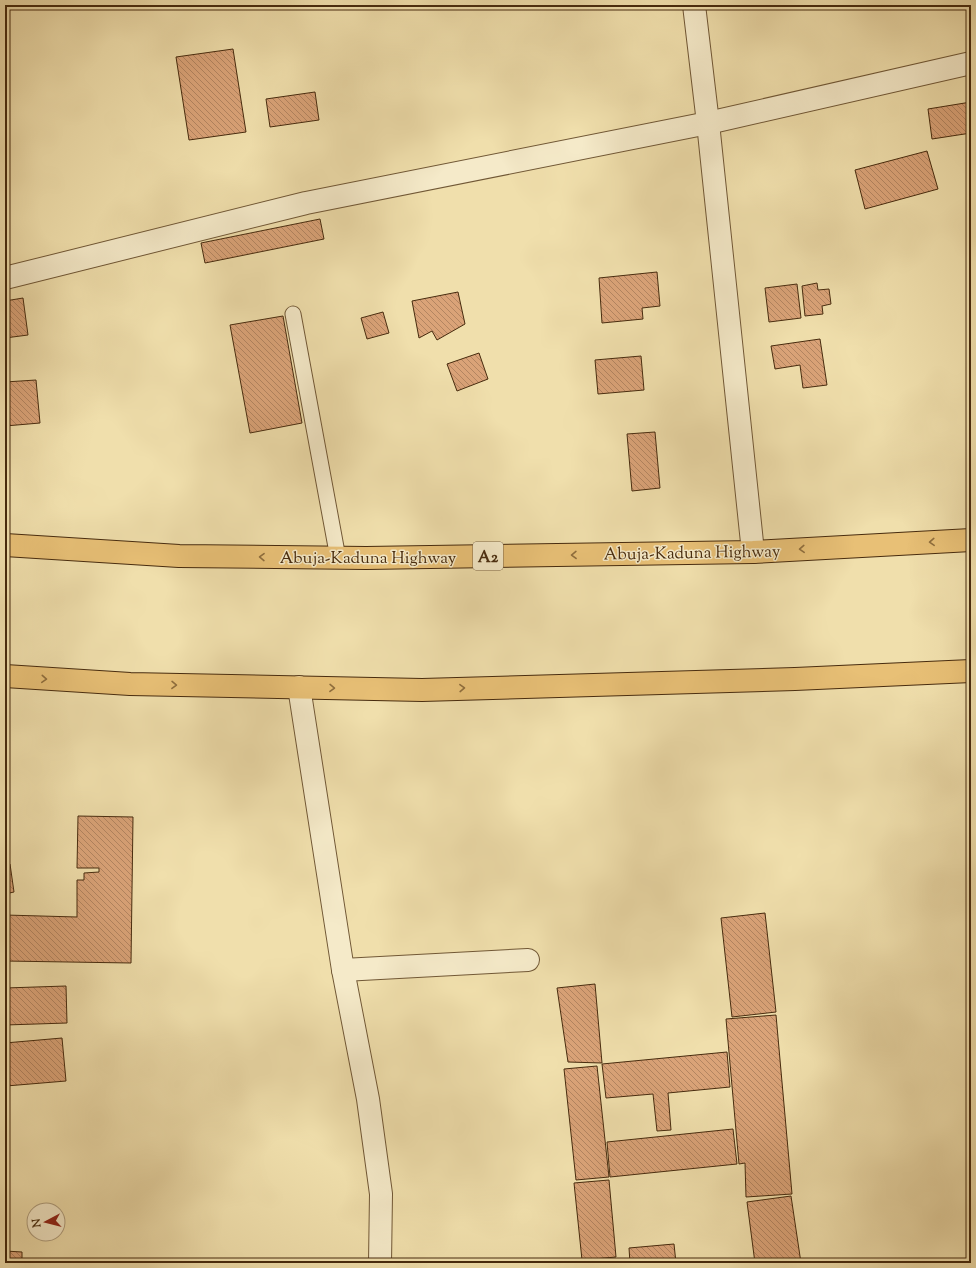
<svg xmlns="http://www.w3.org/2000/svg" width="976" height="1268" viewBox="0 0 976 1268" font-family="'Sorts Mill Goudy',serif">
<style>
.building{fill:url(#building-back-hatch);stroke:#472b0e}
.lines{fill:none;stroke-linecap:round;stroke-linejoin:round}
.service-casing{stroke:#715836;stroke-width:17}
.minor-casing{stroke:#715836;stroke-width:24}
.tertiary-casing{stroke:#715836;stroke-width:24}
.trunk-casing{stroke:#472b0e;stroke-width:24}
.service{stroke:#f5eac9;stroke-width:15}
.minor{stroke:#f5eac9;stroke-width:22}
.tertiary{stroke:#f5eac9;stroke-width:22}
.trunk{stroke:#e8c076;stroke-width:22}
.oneway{stroke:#8f6e3d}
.labels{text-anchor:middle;stroke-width:3;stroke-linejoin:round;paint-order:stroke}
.shield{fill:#f5eac9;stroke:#7b6446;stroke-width:1}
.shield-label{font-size:16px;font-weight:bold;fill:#472b0e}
.street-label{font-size:17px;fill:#472b0e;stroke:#f5eac9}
</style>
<defs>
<pattern id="building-back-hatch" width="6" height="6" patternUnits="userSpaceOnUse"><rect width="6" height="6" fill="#daa378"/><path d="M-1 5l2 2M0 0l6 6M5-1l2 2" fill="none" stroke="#b38561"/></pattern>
</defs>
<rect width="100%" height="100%" fill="#f0dfac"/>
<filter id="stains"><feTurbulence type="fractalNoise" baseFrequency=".005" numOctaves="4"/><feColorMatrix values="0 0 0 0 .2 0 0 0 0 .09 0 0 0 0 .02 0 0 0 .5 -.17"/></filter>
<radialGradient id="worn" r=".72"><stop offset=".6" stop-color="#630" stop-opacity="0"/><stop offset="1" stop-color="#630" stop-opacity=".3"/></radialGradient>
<g class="building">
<polygon points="233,49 246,132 189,140 176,57"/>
<polygon points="315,92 319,120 270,127 266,99"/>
<polygon points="971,102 971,133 932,139 928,109"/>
<polygon points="927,151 938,189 865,209 855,170"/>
<polygon points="320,219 324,239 205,263 201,243"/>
<polygon points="657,272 660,306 642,308 643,319 602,323 599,278"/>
<polygon points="817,283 818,290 829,289 831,304 822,306 823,314 805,316 802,286"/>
<polygon points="797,284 801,318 769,322 765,288"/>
<polygon points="458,292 465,324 437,340 432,331 419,338 412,301"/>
<polygon points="23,298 28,335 5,338 5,301"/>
<polygon points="383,312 389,333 367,339 361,318"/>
<polygon points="283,316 302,423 250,433 230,325"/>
<polygon points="820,339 827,385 803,388 800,365 775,369 771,346"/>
<polygon points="479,353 488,379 457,391 447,364"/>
<polygon points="641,356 644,390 598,394 595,360"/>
<polygon points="36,380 40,423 5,426 5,382"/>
<polygon points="655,432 660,488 632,491 627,434"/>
<polygon points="78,816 133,817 131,963 5,961 5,915 77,917 77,880 84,880 84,873 99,872 99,868 77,868"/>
<polygon points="10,864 14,892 5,894 5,865"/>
<polygon points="765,913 776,1012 732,1017 721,918"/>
<polygon points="595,984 602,1063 568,1062 557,988"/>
<polygon points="66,986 67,1023 5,1025 5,988"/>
<polygon points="776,1015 792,1194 746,1197 745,1163 739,1164 726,1019"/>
<polygon points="62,1038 66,1081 6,1086 5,1043"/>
<polygon points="727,1052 730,1087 668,1093 671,1130 657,1131 653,1094 606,1098 602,1064"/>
<polygon points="597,1066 609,1177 576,1180 564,1069"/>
<polygon points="733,1129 737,1164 610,1177 607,1142"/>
<polygon points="609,1180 616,1257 582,1260 574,1183"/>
<polygon points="791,1196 801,1263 755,1263 747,1202"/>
<polygon points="674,1244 676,1263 630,1263 629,1248"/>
<polygon points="5,1251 22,1252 22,1263 5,1263"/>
</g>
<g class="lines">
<defs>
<polyline id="service" points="293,314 338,558"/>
<g id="minor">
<polyline points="5,278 306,203 708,123 971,63"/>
<polyline points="299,687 343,970 368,1099 381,1194 380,1263"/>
<polyline points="343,970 528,960"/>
</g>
<polyline id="tertiary" points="694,5 708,123 753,552"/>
<g id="trunk">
<polyline points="5,545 179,556 366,558 753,552 971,540"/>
<polyline points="5,676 130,684 422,690 795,679 971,671"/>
</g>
</defs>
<use href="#service" class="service-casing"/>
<use href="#minor" class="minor-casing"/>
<use href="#tertiary" class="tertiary-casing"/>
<use href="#trunk" class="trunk-casing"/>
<use href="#service" class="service"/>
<use href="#minor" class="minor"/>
<use href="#tertiary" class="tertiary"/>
<use href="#trunk" class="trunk"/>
</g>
<defs><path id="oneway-chevron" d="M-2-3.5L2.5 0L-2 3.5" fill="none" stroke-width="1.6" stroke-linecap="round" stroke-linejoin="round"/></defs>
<g class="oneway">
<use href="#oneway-chevron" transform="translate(932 542) rotate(177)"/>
<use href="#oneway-chevron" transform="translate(802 549) rotate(177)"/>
<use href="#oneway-chevron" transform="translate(574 555) rotate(179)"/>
<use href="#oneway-chevron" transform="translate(262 557) rotate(-179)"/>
<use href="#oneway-chevron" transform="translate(44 679) rotate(4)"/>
<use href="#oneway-chevron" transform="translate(174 685) rotate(1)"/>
<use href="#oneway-chevron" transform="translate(332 688) rotate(1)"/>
<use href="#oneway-chevron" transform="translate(462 688) rotate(-2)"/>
</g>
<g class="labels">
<rect class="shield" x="473" y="542" width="30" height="28" rx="3"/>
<g class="shield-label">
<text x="488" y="562">A2</text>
</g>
<g class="street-label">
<text transform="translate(692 552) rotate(-1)" y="6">Abuja-Kaduna Highway</text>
<text x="368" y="563">Abuja-Kaduna Highway</text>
</g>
</g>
<rect width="976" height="1268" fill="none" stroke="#f0dfac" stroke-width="20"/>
<rect x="6" y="6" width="964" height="1256" fill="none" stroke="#472b0e" stroke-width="2"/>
<rect x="10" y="10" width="956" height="1248" fill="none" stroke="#472b0e"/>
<g transform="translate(46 1222) rotate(263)"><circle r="19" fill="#f5eac9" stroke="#af9e7e"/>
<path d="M0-3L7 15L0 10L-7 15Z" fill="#8f2418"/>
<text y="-6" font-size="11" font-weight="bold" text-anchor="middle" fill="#472b0e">N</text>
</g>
<rect width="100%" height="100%" filter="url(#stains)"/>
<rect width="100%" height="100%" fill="url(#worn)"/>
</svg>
